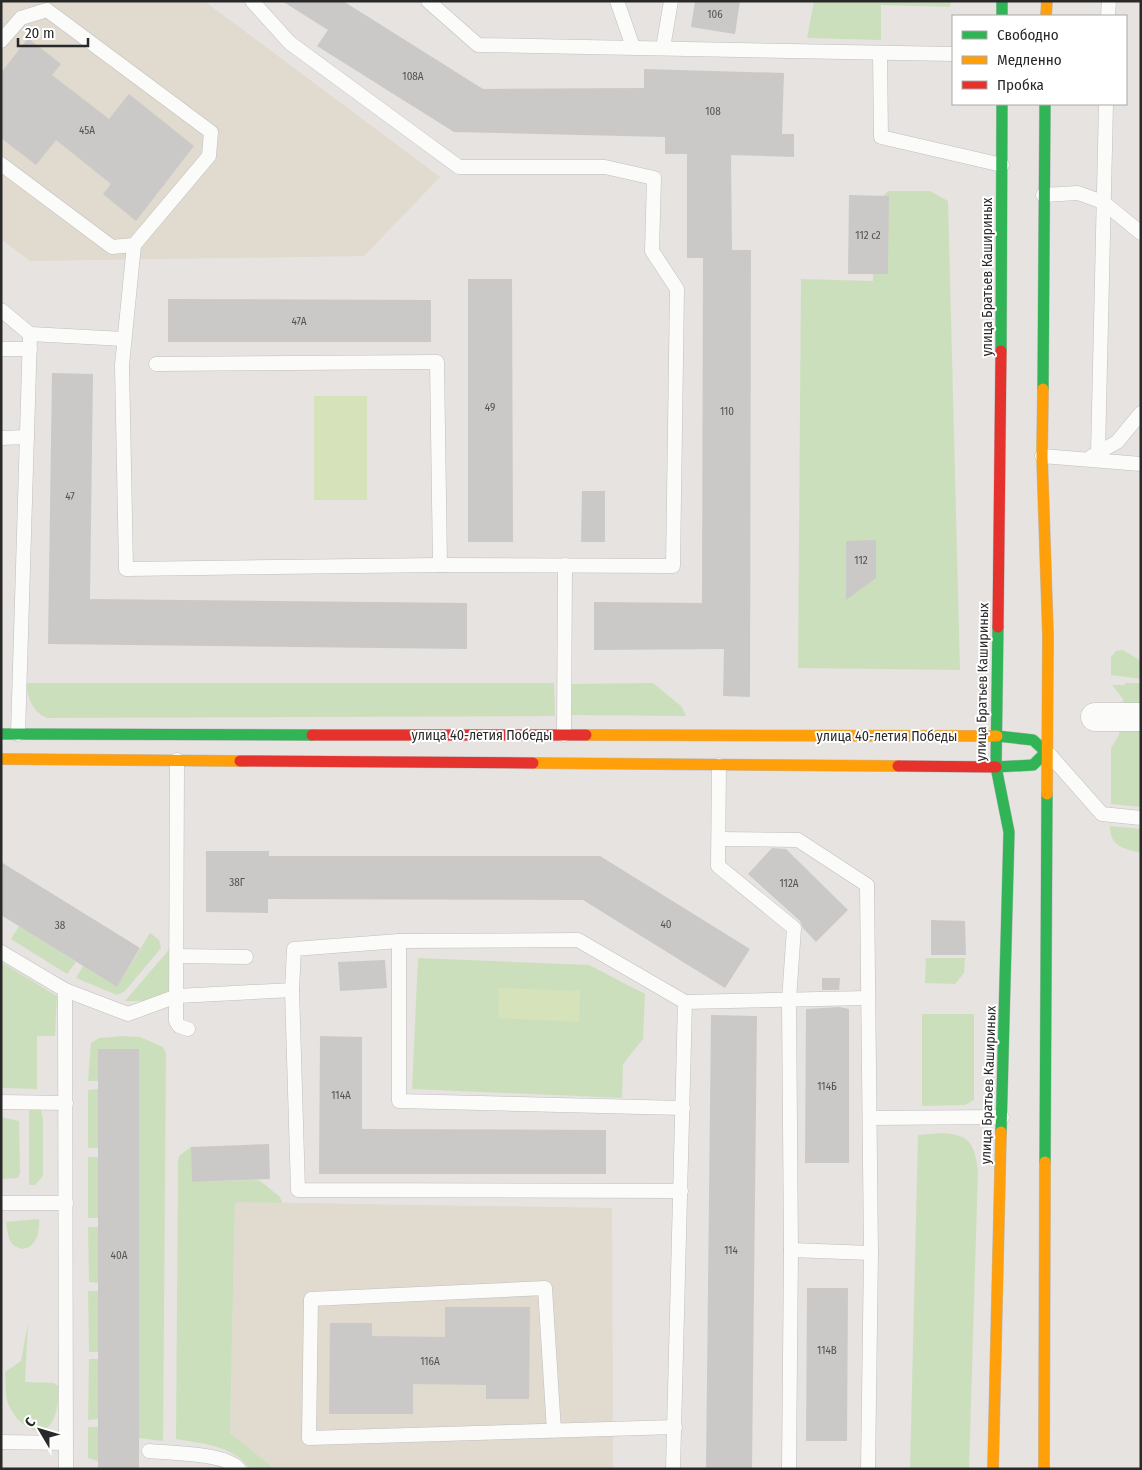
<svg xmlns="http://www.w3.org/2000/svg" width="1142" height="1470" viewBox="0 0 1142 1470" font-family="'Fira Sans Condensed',sans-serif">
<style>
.education{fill:#e0dacf}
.green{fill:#ccdfbc}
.pitch{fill:#d5e2ba}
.building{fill:#cbc9c7}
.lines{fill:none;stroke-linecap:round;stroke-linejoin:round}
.lane-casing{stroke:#c0bfc0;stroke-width:15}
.street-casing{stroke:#c0bfc0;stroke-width:29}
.fast-casing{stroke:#c0bfc0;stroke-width:12}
.slow-casing{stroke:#c0bfc0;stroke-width:12}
.jam-casing{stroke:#c0bfc0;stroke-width:12}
.lane{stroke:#fbfbfa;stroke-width:14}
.street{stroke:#fbfbfa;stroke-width:28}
.fast{stroke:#30b455;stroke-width:11}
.slow{stroke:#ff9f0a;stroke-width:11}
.jam{stroke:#e5322d;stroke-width:11}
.labels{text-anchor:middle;stroke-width:4;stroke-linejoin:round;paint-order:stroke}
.number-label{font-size:11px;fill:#535352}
.street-label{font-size:14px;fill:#292929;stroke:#fff}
</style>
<rect width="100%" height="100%" fill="#e6e3e0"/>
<g class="education">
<polygon points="1,1 204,1 440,177 364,256 30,261 1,239"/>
<polygon points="235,1202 612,1208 613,1469 275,1469 230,1433"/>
</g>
<g class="green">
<polygon points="814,1 951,1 950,7 881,5 881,40 807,38"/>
<polygon points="888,191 930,191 948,201 960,670 798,668 801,279 873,281 875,205"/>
<polygon points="1123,650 1141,661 1141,679 1111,675 1111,657 1116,651"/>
<path d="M 26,683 L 554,683 L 555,716 L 47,718 C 32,712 28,698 26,683 Z"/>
<polygon points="653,683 682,707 686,716 570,715 571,684"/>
<polygon points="1125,683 1141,683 1141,807 1111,804 1111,748 1119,735 1123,699 1112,685 1125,685"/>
<path d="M 1110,826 L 1141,829 L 1141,853 C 1123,848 1110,847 1110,826 Z"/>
<polygon points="19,926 76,962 67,974 11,939"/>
<polygon points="150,933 159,940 161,948 125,991 117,995 76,978 83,966 117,987"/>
<polygon points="173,945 172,984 169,992 147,1001 125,1001"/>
<polygon points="418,958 589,965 645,994 643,1039 623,1064 622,1098 412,1089"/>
<polygon points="926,958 965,958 964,973 955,984 925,983"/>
<polygon points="1,962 57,996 55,1036 37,1036 37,1089 1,1088"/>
<polygon points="922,1014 974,1014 974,1100 965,1105 922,1106"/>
<polygon points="124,1036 140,1037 163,1047 166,1054 163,1441 139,1438 139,1049 98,1049 98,1081 88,1081 91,1043 99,1038"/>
<polygon points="98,1089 98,1148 88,1148 88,1090"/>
<polygon points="36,1109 41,1110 43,1119 43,1176 35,1185 29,1185 29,1110"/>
<polygon points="1,1117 19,1121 20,1172 18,1178 1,1179"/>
<path d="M 942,1133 C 971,1135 974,1144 978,1171 L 969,1469 L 910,1469 L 918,1135 Z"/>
<path d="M 191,1147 L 193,1182 L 259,1180 L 280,1197 L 282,1203 L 235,1202 L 230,1433 L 275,1469 L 250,1469 C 233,1445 203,1444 176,1439 L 178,1162 L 179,1156 Z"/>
<rect x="88" y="1157" width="10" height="61"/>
<path d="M 39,1219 C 40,1232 37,1246 23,1249 C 8,1247 8,1234 6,1222 Z"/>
<polygon points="88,1227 98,1227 98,1283 89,1282"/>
<polygon points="88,1291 98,1291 98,1352 89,1352"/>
<path d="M 28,1323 L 25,1382 L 54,1383 L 59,1387 C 58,1398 58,1411 52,1422 C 38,1445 11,1417 7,1400 C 5,1391 6,1381 5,1372 L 21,1361 Z"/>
<polygon points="89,1359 98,1359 98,1419 88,1420"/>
<polygon points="88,1427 98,1427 98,1461 88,1458"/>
</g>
<g class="pitch">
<rect x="314" y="396" width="53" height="104"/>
<polygon points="499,988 580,991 579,1022 498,1018"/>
</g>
<g class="building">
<polygon points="282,1 343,1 483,89 644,88 644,69 784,73 782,134 794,134 794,157 731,155 732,250 751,250 750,697 723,696 724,649 594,650 594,602 702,603 703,258 687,258 687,154 665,154 665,137 454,132 317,46 328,30"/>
<polygon points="695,1 740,1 735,34 691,27"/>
<polygon points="28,38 61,64 52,75 109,119 129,94 194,146 136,221 103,194 111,184 56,140 36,165 1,138 1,73"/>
<polygon points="849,195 889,196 888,274 848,274"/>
<polygon points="468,279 512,279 513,542 468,542"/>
<polygon points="168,299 431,300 431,342 168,342"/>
<polygon points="52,373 93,374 90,599 467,603 467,649 48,644"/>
<polygon points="582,491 605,491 605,542 581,542"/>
<polygon points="876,540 876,578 846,600 846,541"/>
<polygon points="772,848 786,849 848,910 816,942 803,928 800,921 748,874"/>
<polygon points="206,851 269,851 269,856 600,856 750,949 725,988 583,900 268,899 268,913 206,912"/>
<polygon points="1,862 140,948 117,987 1,915"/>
<polygon points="931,920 965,921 966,955 931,955"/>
<polygon points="385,960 387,988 340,991 338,962"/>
<polygon points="822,978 840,978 839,990 822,990"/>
<polygon points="839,1007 849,1009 849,1163 805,1163 806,1009"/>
<polygon points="711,1015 757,1016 752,1469 706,1469"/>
<polygon points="320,1036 362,1037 362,1129 606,1130 606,1174 319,1174"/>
<rect x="98" y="1049" width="41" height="420"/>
<polygon points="269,1144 270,1179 192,1182 191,1147"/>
<polygon points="807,1288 848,1288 847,1441 806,1441"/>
<polygon points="445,1307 530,1307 529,1399 486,1399 486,1385 413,1384 413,1414 329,1414 330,1323 372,1323 372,1336 445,1337"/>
</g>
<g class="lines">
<defs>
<g id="lane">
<polyline points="428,1 478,45 953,54"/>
<polyline points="617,1 633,47"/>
<polyline points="1108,16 1109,1"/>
<polyline points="1,41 21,18 47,10 211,132 209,156 134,245 122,365 126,569 440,565 673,566 677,289 652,251 654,178 605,167 459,167 290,43 252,1"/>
<polyline points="663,48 671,1"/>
<polyline points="880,53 881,137 1002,165"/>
<polyline points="1,164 112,247 134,245"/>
<polyline points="1043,195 1078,193 1103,202 1141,233"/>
<polyline points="1,310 30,334"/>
<polyline points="1,349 30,349"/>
<polyline points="156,364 437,362 440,565"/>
<polyline points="1,438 27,437"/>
<polyline points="1098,453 1106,104"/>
<polyline points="1042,456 1141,464"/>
<polyline points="1092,456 1117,442 1141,413"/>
<polyline points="18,734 30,334 124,339"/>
<polyline points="564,735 565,565"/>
<polyline points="1049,754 1102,814 1141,818"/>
<polyline points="177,760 176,1021 179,1026 188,1029"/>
<polyline points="719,765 718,866 794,928 789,1000 791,1250 789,1469"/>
<polyline points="719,839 798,840 867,885 871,1253 868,1469"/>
<polyline points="399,941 399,1101 683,1108"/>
<polyline points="1,952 65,990 128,1014 177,996 292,990 294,949 399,941 578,940 685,1002 673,1469"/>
<polyline points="177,956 246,957"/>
<polyline points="65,990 66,1469"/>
<polyline points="292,990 298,1190 681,1191"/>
<polyline points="685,1002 867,998"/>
<polyline points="1,1102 66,1103"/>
<polyline points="870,1118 1002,1117"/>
<polyline points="1,1203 66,1203"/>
<polyline points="791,1250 871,1253"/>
<polyline points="554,1431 545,1288 311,1299 309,1438 675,1427"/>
<polyline points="1,1442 66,1443"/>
<path d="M 149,1451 C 170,1453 226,1453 239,1469"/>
</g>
<polyline id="street" points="1095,717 1141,717"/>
<g id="fast">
<polyline points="1002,1 1002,16"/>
<polyline points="1001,351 1002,104"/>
<polyline points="1043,389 1045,104"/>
<polyline points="998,627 996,767 1009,832 1001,1132"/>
<polyline points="1,734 312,735"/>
<polyline points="997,736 1033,740 1046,752"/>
<polyline points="996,767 1033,765 1046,752"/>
<polyline points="1045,1162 1047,794"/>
</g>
<g id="slow">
<polyline points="1046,16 1047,1"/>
<polyline points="1043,389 1042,456 1048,636 1047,794"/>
<polyline points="586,735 997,736"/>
<polyline points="1,759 240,761"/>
<polyline points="533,763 898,766"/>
<polyline points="993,1469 1001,1132"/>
<polyline points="1044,1469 1045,1162"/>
</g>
<g id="jam">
<polyline points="998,627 1001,351"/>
<polyline points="312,735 586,735"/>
<polyline points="240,761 533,763"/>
<polyline points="898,766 996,767"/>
</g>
</defs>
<use href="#lane" class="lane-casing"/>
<use href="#street" class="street-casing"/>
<use href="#fast" class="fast-casing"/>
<use href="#slow" class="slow-casing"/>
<use href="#jam" class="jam-casing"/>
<use href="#lane" class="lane"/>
<use href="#street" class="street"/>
<use href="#fast" class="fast"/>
<use href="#slow" class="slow"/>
<use href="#jam" class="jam"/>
</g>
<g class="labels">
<g class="number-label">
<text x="715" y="18">106</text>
<text x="413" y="80">108А</text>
<text x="713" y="115">108</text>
<text x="87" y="134">45А</text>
<text x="868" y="239">112 с2</text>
<text x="299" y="325">47А</text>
<text x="490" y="411">49</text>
<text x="727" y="415">110</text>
<text x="70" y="500">47</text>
<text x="861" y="564">112</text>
<text x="237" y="886">38Г</text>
<text x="789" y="887">112А</text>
<text x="666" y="928">40</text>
<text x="60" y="929">38</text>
<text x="827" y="1090">114Б</text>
<text x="341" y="1099">114А</text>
<text x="731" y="1254">114</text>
<text x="119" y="1259">40А</text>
<text x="827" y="1354">114В</text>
<text x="430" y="1365">116А</text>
</g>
<g class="street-label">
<text transform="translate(987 277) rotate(-90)" y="5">улица Братьев Кашириных</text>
<text transform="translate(982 682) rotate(-89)" y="5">улица Братьев Кашириных</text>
<text x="482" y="740">улица 40-летия Победы</text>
<text x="887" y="741">улица 40-летия Победы</text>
<text transform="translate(988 1085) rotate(-88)" y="5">улица Братьев Кашириных</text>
</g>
</g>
<rect width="1142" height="1470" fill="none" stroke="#292929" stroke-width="5"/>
<rect x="952" y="15" width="175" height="90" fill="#ffffff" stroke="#a9a9a9"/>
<rect x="962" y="31" width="25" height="8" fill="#30b455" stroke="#a9a9a9"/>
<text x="997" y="40" font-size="15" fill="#292929">Свободно</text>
<rect x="962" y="56" width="25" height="8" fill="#ff9f0a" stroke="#a9a9a9"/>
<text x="997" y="65" font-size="15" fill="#292929">Медленно</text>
<rect x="962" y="81" width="25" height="8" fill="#e5322d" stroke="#a9a9a9"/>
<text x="997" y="90" font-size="15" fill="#292929">Пробка</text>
<g transform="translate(40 1430) rotate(308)" stroke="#ffffff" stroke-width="4" paint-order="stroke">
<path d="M0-4L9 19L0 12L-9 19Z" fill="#292929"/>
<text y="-8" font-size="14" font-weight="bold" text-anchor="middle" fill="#292929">С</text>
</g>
<path d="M18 38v8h70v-8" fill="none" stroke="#292929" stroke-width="2.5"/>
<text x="25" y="38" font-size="15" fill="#292929" stroke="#ffffff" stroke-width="4" paint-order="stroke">20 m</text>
</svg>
